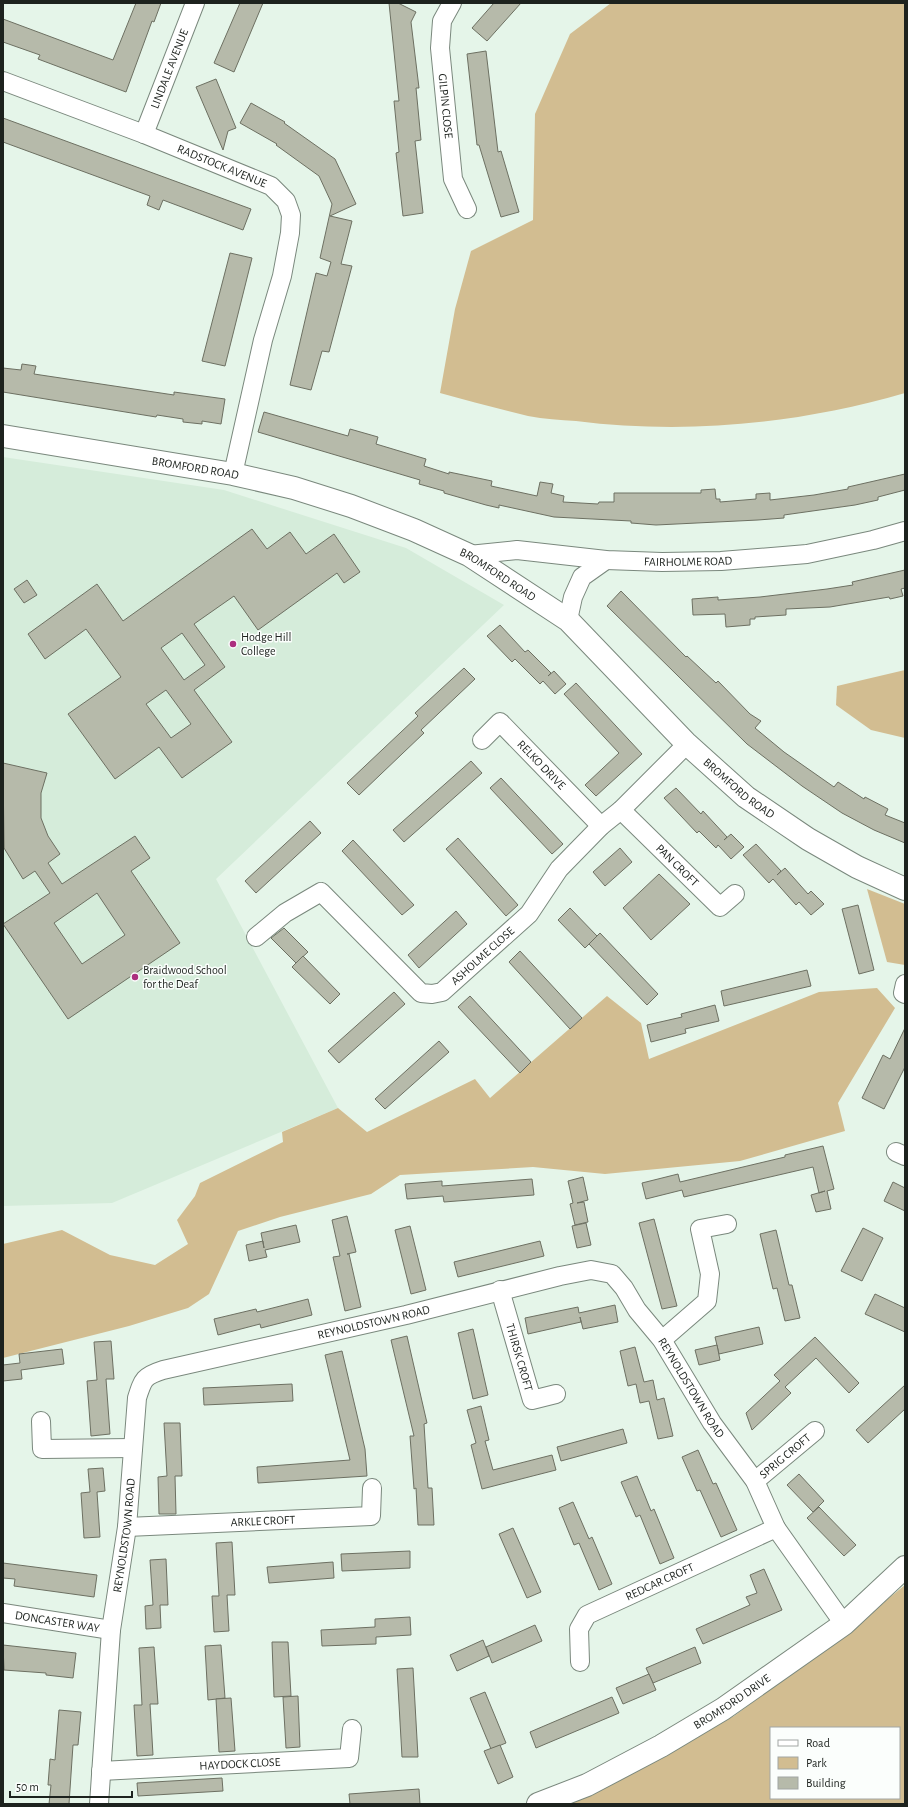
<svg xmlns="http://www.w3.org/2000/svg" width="908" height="1807" viewBox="0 0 908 1807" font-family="'Alegreya Sans',sans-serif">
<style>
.built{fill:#d5ecda}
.green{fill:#d2bd91;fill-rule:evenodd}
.building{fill:#b6baaa;stroke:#6d7062;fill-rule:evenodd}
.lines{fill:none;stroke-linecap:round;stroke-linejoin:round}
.street-casing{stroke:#7a887d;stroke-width:20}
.secondary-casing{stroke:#7a887d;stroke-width:24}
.street{stroke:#fff;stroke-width:18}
.secondary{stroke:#fff;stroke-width:22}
.poi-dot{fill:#ac2e7e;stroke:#fbfefc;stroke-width:1.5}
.labels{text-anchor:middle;stroke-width:3;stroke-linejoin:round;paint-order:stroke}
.street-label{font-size:12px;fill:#1d221e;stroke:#fbfefc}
.poi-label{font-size:12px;fill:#1d221e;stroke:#fbfefc;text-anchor:start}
</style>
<rect width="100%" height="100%" fill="#e5f5e9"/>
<polygon class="built" points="3,457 224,490 406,548 504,605 216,879 338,1108 112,1203 3,1206"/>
<g class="green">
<path d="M 611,3 L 905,3 L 905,393 C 798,424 686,435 576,421 C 560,420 544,419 528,416 C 499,409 469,401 440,393 L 455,309 L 471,251 L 533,220 L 535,114 L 570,34 Z"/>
<polygon points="905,670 905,738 871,730 836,705 837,686"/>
<polygon points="867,889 905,904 905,965 887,962"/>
<polygon points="877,988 895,1008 838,1103 845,1131 740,1161 605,1174 533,1167 400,1175 371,1194 280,1217 238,1231 209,1294 188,1308 129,1326 3,1358 3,1244 62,1230 110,1255 155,1265 188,1244 177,1220 195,1196 200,1183 283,1142 282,1132 338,1108 367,1132 475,1079 490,1098 607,996 641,1023 649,1059 819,992"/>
<path d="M 905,1585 L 905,1804 L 565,1804 L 734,1716 L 843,1635 ZM 771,1728 L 899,1728 L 899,1798 L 771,1798 Z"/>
</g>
<g class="building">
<polygon points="136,3 161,3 154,22 152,21 126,92 38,59 40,55 3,42 3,19 113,60"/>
<polygon points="240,3 263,3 234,72 214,63"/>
<polygon points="389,3 398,3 416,12 411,22 419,88 416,88 421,140 415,141 423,213 403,216 396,153 399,152 394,101 399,101"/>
<polygon points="494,3 521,3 487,41 472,28"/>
<polygon points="486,51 498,152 501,151 519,212 501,217 479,145 477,145 467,54"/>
<polygon points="216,79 236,128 228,131 223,150 196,87"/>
<polygon points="251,103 285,122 284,123 335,159 356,204 330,216 352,221 341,264 352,266 329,352 322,351 311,390 290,385 316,273 327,276 331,262 320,258 332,204 319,176 276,145 277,144 240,123"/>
<polygon points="3,118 251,209 243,230 163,200 159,210 147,205 150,196 3,142"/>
<polygon points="230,253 252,258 225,366 202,361"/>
<polygon points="22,364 36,366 34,374 174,395 174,392 225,399 221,424 202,421 202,424 183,422 183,419 157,415 156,417 3,392 3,368 21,370"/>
<polygon points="264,412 348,436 350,429 378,437 376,444 426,459 424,466 449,474 449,472 492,481 491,486 537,496 540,482 553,484 551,493 564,496 563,502 598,504 599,502 614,502 614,493 701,493 701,490 715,489 716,499 720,499 720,502 756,499 756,494 770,493 770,500 814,495 848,489 848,487 905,474 905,490 878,497 878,500 855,505 784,515 784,518 758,520 656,525 631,523 631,521 554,517 499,505 499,508 486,505 444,493 444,491 419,484 420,480 258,432"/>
<path d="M 252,529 L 267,549 L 290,532 L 306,554 L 334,534 L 360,572 L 344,583 L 337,573 L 258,630 L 234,596 L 194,624 L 225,667 L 194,690 L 232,742 L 182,778 L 159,747 L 115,779 L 68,714 L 121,677 L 86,629 L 45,659 L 28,634 L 97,584 L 123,621 ZM 182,633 L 205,665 L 184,680 L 161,648 ZM 166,690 L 191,724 L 171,738 L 146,704 Z"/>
<polygon points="905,570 905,588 901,589 903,596 890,599 889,597 830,607 786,609 786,615 755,617 755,619 750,619 750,625 726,627 725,614 693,615 692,599 718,597 718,600 760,597 827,589 853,585 852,582"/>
<polygon points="27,580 37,595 24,603 14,589"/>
<polygon points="621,591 686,657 687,656 716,683 718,681 750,714 761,721 755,728 784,752 834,787 838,782 864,799 865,797 888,809 885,815 905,823 905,843 874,830 842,813 802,786 747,744 607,606"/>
<polygon points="500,625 525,652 528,650 551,673 548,676 554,671 566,684 555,694 543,681 540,684 515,659 512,662 487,636"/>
<polygon points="464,668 475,679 421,730 424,733 359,795 347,783 418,716 415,713"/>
<polygon points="576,683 642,754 596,796 585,785 619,753 564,694"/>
<polygon points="471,761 482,773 404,842 393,830"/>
<path d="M 3,763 L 47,773 L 41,793 L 41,818 L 48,836 L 60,854 L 48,863 L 62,884 L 135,836 L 150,858 L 131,871 L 180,943 L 68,1019 L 3,924 L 50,893 L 35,871 L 23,879 L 4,848 ZM 97,893 L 125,935 L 82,964 L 54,923 Z"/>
<polygon points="501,778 563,844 552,854 490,788"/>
<polygon points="676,788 701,814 703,811 727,837 724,840 731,834 744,847 731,859 718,845 716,848 699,831 697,833 664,798"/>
<polygon points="310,821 321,833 256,893 245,881"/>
<polygon points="458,838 518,905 506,916 446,849"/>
<polygon points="353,840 414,905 402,915 342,851"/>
<polygon points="756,844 781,871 777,875 785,868 808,894 811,891 824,904 811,915 799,902 796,905 773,879 769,883 743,855"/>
<polygon points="620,848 632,862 605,886 593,872"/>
<polygon points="659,874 690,904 651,940 623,908"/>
<polygon points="858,905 874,970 859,974 842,909"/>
<polygon points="570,908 597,936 585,948 558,920"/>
<polygon points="456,911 467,924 419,968 408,955"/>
<polygon points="284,928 308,952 296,963 271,938"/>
<polygon points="600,933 658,994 647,1005 589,944"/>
<polygon points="520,951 582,1018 570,1029 509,962"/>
<polygon points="303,956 340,994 330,1004 292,967"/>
<polygon points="807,970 811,986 724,1006 721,991"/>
<polygon points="394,992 405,1004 339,1063 328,1051"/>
<polygon points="470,996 531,1062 520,1073 458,1007"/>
<polygon points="715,1005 719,1021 685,1029 686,1033 651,1042 647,1025 682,1017 681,1014"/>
<polygon points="905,1028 905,1067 884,1109 862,1098 883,1055 890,1059"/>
<polygon points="439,1041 449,1052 385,1109 375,1099"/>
<polygon points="823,1146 834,1189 827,1191 831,1209 816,1212 811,1195 825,1191 819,1193 813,1167 684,1197 682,1190 646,1199 642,1183 678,1174 680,1182 785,1157 785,1155"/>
<polygon points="583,1177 588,1200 577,1203 584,1202 588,1222 575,1225 570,1204 573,1203 568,1181"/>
<polygon points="532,1179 534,1195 444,1202 443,1196 407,1199 405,1184 442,1181 442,1186"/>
<polygon points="893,1182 905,1188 905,1211 884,1201"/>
<polygon points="347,1216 356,1252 347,1254 349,1254 361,1307 345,1311 333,1257 340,1256 332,1220"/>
<polygon points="654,1219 677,1306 662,1309 639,1223"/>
<polygon points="586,1223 591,1245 577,1248 572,1226"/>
<polygon points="296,1225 300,1242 265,1250 267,1257 249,1261 246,1245 263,1241 264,1248 261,1233"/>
<polygon points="410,1226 426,1290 411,1294 395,1230"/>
<polygon points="863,1228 883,1238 862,1281 841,1271"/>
<polygon points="776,1230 789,1285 792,1285 800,1318 785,1321 777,1288 773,1289 760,1234"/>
<polygon points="540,1241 544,1256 458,1277 454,1262"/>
<polygon points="875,1294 905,1308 905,1332 865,1314"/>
<polygon points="308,1299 312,1315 261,1328 260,1324 218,1335 214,1319 256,1309 257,1312"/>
<polygon points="615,1305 618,1322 583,1329 580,1317 581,1322 528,1334 525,1318 578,1307 579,1313"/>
<polygon points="759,1327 763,1344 719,1354 715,1337"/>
<polygon points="473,1329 488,1395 473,1399 458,1333"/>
<polygon points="407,1336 427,1423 424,1424 428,1488 432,1488 434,1525 418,1525 416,1488 414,1489 410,1436 414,1436 391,1340"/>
<polygon points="815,1337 859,1383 849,1393 816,1358 785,1387 791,1393 752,1430 746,1413 780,1381 774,1375"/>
<polygon points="111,1341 114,1379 106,1379 110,1434 91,1436 87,1381 97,1380 94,1342"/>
<polygon points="717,1345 720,1360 699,1365 695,1350"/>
<polygon points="635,1347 644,1382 653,1380 657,1400 664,1398 673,1436 658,1439 649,1401 640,1403 636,1384 628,1386 620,1351"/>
<polygon points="62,1349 64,1364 21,1370 22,1379 3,1381 3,1365 20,1363 19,1354"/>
<polygon points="342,1351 365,1449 367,1476 258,1483 257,1467 350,1460 325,1355"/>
<polygon points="292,1384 293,1401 204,1405 203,1388"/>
<polygon points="905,1385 905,1409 868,1443 856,1430"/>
<polygon points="481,1406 489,1440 485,1441 493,1470 552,1455 556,1470 482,1489 471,1445 476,1443 467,1410"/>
<polygon points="164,1423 180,1423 182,1476 175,1476 176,1514 159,1514 158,1477 167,1476"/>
<polygon points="623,1429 627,1443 561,1461 557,1447"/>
<polygon points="698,1450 713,1484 716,1483 737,1530 721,1537 700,1490 697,1491 682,1457"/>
<polygon points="103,1468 105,1491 97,1492 100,1537 84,1538 81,1493 90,1492 88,1469"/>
<polygon points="799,1474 824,1501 813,1512 787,1485"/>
<polygon points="637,1476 651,1511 654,1509 674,1558 660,1564 640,1515 636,1517 621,1482"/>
<polygon points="573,1502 589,1539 592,1537 612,1584 599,1590 579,1543 574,1545 559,1508"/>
<polygon points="819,1507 856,1545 844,1556 807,1518"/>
<polygon points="513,1528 541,1592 527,1598 499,1534"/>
<polygon points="232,1542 235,1595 227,1595 229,1631 214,1632 212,1596 219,1596 216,1543"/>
<polygon points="410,1551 410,1568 342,1571 341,1554"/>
<polygon points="166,1559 168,1605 160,1605 161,1628 146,1629 145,1606 153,1605 150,1560"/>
<polygon points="333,1562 334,1578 269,1583 267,1567"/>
<polygon points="3,1563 97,1575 94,1597 14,1586 15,1579 3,1578"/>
<polygon points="764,1569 782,1610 703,1644 696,1629 750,1605 746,1597 757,1593 750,1575"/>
<polygon points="410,1617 411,1635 376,1637 376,1644 322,1646 321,1630 375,1627 375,1619"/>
<polygon points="535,1625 542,1641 492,1663 486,1647"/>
<polygon points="483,1640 489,1656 457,1671 450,1655"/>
<polygon points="272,1642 288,1642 291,1696 274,1697"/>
<polygon points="3,1645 76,1653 73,1678 46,1675 46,1673 4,1670"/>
<polygon points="221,1645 225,1698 208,1700 205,1646"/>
<polygon points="154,1647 158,1704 150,1704 153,1755 137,1756 134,1705 142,1705 139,1648"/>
<polygon points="695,1647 701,1663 653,1683 646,1668"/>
<polygon points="413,1668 418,1757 402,1757 397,1669"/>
<polygon points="649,1674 656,1690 623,1704 616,1688"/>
<polygon points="485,1692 506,1743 491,1749 470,1698"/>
<polygon points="298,1696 300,1747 286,1748 283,1697"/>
<polygon points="612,1697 619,1713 536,1748 530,1732"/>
<polygon points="231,1698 235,1751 219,1752 216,1699"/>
<polygon points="59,1710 81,1712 78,1745 73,1745 69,1804 49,1804 51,1785 48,1785 50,1759 55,1760"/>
<polygon points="500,1745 513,1777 498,1784 484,1751"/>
<polygon points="222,1778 223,1791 138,1796 137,1783"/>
<polygon points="419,1789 420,1804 350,1804 349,1794"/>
</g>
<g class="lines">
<defs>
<g id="street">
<path id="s1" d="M 452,3 L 442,21 L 440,48 L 453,179 L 467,209"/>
<path id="s2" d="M 3,81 L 144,134 L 271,186 L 286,201 L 291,215 L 290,233 L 282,276 L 263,340 L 233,474"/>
<path id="s3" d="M 144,134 L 195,3"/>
<path id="s4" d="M 469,555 L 517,550 L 606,560 L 662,562 L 721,561 L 807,554 L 873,540 L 905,531"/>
<polyline points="568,620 573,597 582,577 606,560"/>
<path id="s5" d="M 482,740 L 500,722 L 601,826"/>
<path id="s6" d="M 621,810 L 720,907 L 735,894"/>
<path id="s7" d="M 256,937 L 285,913 L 321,892 L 421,993 L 432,994 L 442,992 L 529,914 L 559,869 L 601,826 L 621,810 L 687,744"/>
<polyline points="905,984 903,993 905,994"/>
<polyline points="896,1152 905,1156"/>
<path id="s8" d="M 500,1290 L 532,1400 L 556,1394"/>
<polyline points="662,1340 707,1301 710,1274 700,1229 727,1224"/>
<polyline points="41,1421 42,1449 133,1448"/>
<path id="s9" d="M 755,1481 L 815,1431"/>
<path id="s10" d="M 127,1527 L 371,1516 L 372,1488"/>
<path id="s11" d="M 3,1613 L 111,1630"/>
<path id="s12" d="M 580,1662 L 579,1629 L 587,1615 L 776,1528"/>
<path id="s13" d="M 101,1771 L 349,1758 L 352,1729"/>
<path id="s14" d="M 99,1804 L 111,1630 L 127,1527 L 137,1398 C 143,1379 144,1376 163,1370 L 406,1315 L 560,1276 L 591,1270 L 612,1274 L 624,1288 L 637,1310 L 662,1340 L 712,1423 L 755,1481 L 776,1528 L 844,1624"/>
</g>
<g id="secondary">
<path id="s15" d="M 3,436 L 233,474 L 294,488 L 351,506 L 414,530 L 469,555 L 568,620 L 687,744 L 746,797 L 808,839 L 857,867 L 905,889"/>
<path id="s16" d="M 538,1804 L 587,1785 L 661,1746 L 723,1709 L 844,1624 L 905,1567"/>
</g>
</defs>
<use href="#street" class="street-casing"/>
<use href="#secondary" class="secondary-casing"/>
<use href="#street" class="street"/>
<use href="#secondary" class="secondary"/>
</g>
<g class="poi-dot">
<circle cx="233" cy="644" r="4"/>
<circle cx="135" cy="977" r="4"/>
</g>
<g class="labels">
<g class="street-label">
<text dy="4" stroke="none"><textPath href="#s3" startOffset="70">LINDALE AVENUE</textPath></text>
<text dy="4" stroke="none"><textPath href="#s1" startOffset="106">GILPIN CLOSE</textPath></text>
<text dy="4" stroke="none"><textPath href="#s2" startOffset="235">RADSTOCK AVENUE</textPath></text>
<text dy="4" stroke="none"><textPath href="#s15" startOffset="195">BROMFORD ROAD</textPath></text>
<text dy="4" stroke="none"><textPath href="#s4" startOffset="220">FAIRHOLME ROAD</textPath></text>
<text dy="4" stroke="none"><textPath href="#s15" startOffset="518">BROMFORD ROAD</textPath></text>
<text dy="4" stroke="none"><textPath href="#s5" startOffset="85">RELKO DRIVE</textPath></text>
<text dy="4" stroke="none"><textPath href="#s15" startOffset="842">BROMFORD ROAD</textPath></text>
<text dy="4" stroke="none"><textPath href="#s6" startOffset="79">PAN CROFT</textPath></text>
<text dy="4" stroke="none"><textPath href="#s7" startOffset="297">ASHOLME CLOSE</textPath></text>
<text dy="4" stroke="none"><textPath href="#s14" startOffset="665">REYNOLDSTOWN ROAD</textPath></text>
<text dy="4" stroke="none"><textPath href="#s8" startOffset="70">THIRSK CROFT</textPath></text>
<text dy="4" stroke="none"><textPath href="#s14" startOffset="1049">REYNOLDSTOWN ROAD</textPath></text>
<text dy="4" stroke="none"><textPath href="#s9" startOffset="39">SPRIG CROFT</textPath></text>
<text dy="4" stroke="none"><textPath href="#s10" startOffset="136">ARKLE CROFT</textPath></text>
<text dy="4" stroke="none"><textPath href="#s14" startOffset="270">REYNOLDSTOWN ROAD</textPath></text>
<text dy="4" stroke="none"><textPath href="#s12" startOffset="129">REDCAR CROFT</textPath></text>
<text dy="4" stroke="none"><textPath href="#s11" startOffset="55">DONCASTER WAY</textPath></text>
<text dy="4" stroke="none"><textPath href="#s16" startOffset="220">BROMFORD DRIVE</textPath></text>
<text dy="4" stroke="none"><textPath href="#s13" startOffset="139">HAYDOCK CLOSE</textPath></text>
</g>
<g class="poi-label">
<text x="241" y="641">Hodge Hill<tspan x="241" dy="14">College</tspan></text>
<text x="143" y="974">Braidwood School<tspan x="143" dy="14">for the Deaf</tspan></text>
</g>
</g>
<rect width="908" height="1807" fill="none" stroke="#1d221e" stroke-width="8"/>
<rect x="770" y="1727" width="130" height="72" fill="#fbfefc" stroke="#a2a6a3"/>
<rect x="778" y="1740" width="20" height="6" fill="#ffffff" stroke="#a2a6a3"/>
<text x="806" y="1747" font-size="12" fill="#1d221e">Road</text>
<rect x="778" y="1757" width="20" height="12" fill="#d2bd91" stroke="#a2a6a3"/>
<text x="806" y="1767" font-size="12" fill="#1d221e">Park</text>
<rect x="778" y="1777" width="20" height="12" fill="#b6baaa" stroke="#a2a6a3"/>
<text x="806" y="1787" font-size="12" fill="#1d221e">Building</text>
<path d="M10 1791v6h122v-6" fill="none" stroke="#1d221e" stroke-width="2"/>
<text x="16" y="1791" font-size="12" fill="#1d221e" stroke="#fbfefc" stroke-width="3" paint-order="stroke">50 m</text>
</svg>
